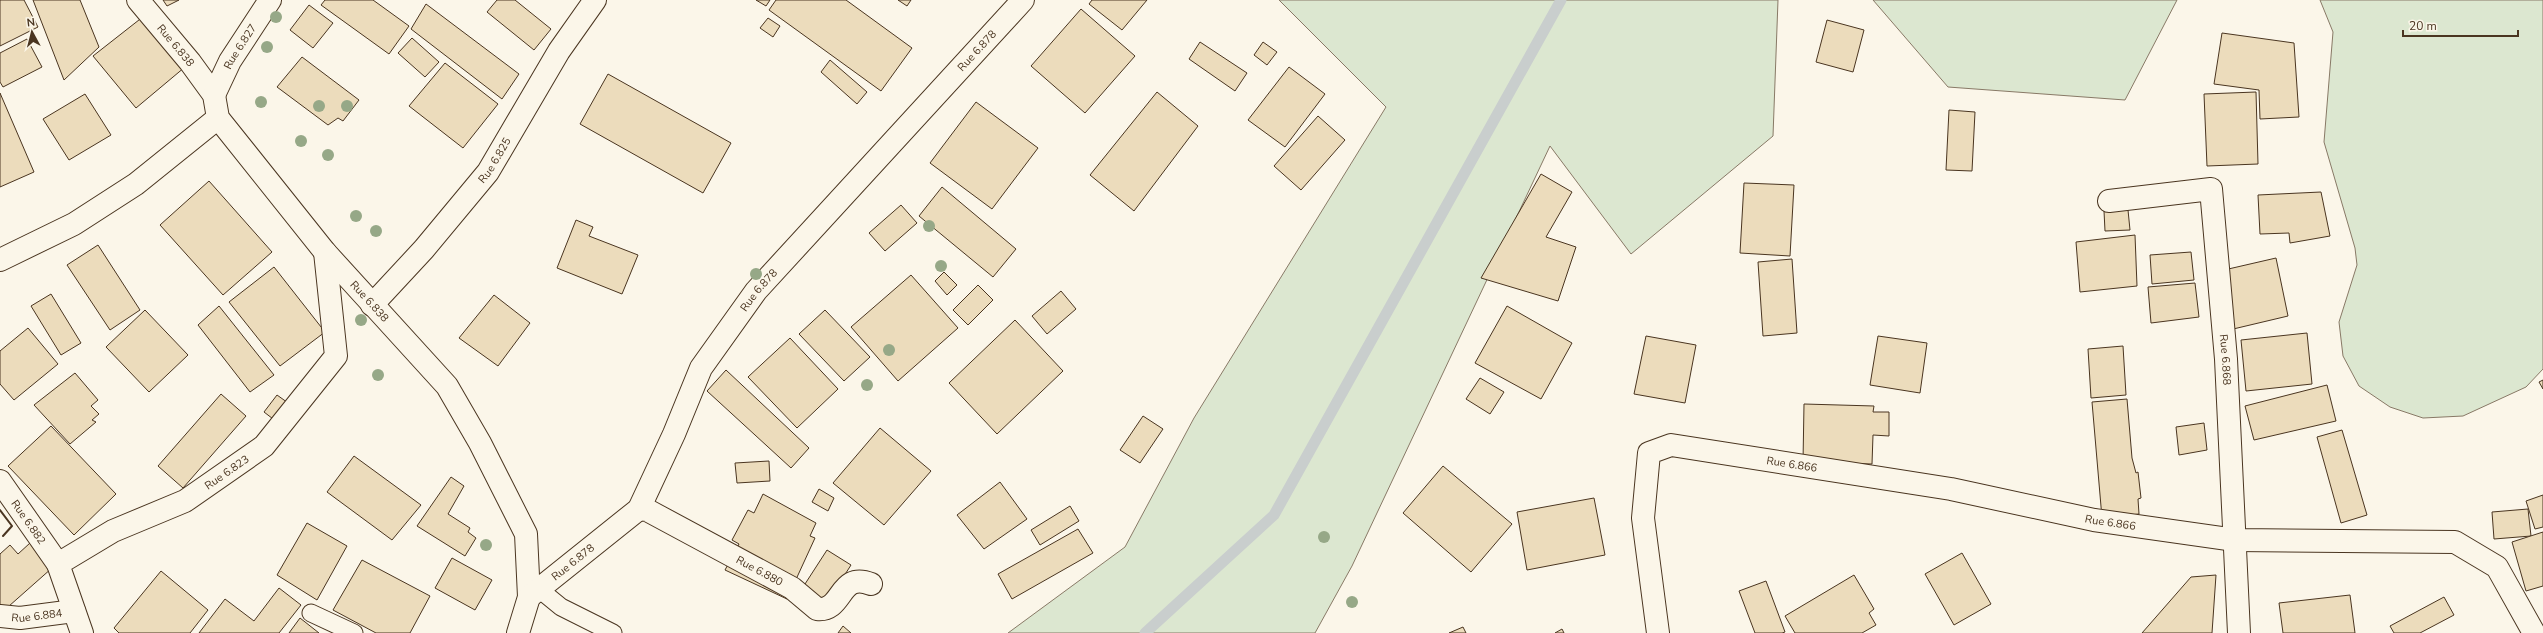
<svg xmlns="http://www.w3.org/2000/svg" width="2543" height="633" viewBox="0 0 2543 633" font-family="'Nunito Sans',sans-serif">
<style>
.green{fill:#dce7d0;stroke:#887966}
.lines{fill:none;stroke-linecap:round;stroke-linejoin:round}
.stream{stroke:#c9cecd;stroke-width:11}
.building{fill:#ecdcbc;stroke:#4a3520}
.lane-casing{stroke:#4a3520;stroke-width:19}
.street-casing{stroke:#4a3520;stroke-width:24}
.lane{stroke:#fbf6e9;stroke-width:17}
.street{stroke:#fbf6e9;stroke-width:22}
.wall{stroke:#4a3520;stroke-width:2}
.tree{fill:#96a887}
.labels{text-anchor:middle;stroke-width:3;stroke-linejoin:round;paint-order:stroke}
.street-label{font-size:11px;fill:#4a3520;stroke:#fbf6e9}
</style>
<rect width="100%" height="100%" fill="#fbf6e9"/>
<g class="green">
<polygon points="1279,0 1778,0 1773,136 1631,254 1550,146 1352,566 1315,633 1008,633 1125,547 1194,418 1386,107"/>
<polygon points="1873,0 2177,0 2125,100 1948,87"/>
<polygon points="2320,0 2543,0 2543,369 2526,387 2463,416 2423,418 2390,407 2359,386 2343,356 2339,322 2357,265 2355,248 2324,142 2333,32"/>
</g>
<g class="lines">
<polyline class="stream" points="1145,633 1274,515 1561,0"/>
</g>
<g class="building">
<polygon points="0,0 24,0 38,27 0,46"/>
<polygon points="33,0 80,0 99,47 64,80"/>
<polygon points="163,0 179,0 167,6"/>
<polygon points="325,0 373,0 409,26 389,54 321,5"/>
<polygon points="497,0 515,0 551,29 534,50 487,12"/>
<polygon points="756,0 770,0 766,6"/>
<polygon points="776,0 846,0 912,48 881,91 769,10"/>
<polygon points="898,0 911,0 907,6"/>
<polygon points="1092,0 1147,0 1122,30 1089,4"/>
<polygon points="426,4 519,74 502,99 411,29"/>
<polygon points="309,5 333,23 313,48 290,30"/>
<polygon points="1081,9 1135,56 1085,113 1031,66"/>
<polygon points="144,16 185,67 136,108 93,56"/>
<polygon points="768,18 780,26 773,37 760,28"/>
<polygon points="1827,20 1864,30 1853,72 1816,62"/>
<polygon points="2222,33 2294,43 2299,117 2260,119 2259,90 2214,84"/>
<polygon points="412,38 439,62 425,77 398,53"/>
<polygon points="27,39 42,67 3,87 0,82 0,53"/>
<polygon points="1200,42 1247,73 1235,91 1189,59"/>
<polygon points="1263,42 1277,52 1267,65 1254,55"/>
<polygon points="302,57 359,100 343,121 338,118 328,125 277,87"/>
<polygon points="830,60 867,92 857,104 821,72"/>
<polygon points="445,63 498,104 463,148 409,106"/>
<polygon points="1289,67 1325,94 1285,147 1248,120"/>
<polygon points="608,74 731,143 703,193 580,124"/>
<polygon points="1157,92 1198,126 1134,211 1090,175"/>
<polygon points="2256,92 2258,164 2207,166 2204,94"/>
<polygon points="0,93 34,172 0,187"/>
<polygon points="85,94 111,135 69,160 43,119"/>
<polygon points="976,102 1038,148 992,209 930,163"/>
<polygon points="1949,110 1975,112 1972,171 1946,170"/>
<polygon points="1318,116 1345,140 1301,190 1274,166"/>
<polygon points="1541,174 1572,192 1546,237 1576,247 1558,301 1481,278"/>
<polygon points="209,181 272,252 223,295 160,225"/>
<polygon points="1744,183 1794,185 1790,256 1740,253"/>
<polygon points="942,187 1016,249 993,277 919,216"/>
<polygon points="2321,192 2330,236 2290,243 2289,233 2260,234 2258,195"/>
<polygon points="901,205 917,223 885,251 869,233"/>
<polygon points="2128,210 2130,230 2105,231 2104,211"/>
<polygon points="576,220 593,227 589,236 638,255 622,294 557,268"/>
<polygon points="2135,235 2137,286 2080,292 2076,242"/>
<polygon points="98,245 140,310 110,330 67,265"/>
<polygon points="2191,252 2194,280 2152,284 2150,255"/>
<polygon points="2276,258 2288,316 2229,330 2224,270"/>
<polygon points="1792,259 1797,333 1763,336 1758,262"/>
<polygon points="274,267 325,332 280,366 229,302"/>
<polygon points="944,272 957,285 947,295 935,281"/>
<polygon points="911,275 958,328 898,381 851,327"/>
<polygon points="2195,283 2199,317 2151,323 2148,287"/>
<polygon points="978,285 993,300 968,325 953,310"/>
<polygon points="1061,291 1076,309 1047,334 1032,316"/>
<polygon points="51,294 81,343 61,355 31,306"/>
<polygon points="494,295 530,323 498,366 459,338"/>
<polygon points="219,306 274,375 250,392 198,325"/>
<polygon points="1507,306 1572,343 1541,399 1475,363"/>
<polygon points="145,310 188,355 149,392 106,347"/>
<polygon points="825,310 870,357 844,381 799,334"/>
<polygon points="1015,320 1063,371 997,434 949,383"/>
<polygon points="28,328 58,364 14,400 0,384 0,351"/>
<polygon points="2307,333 2312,384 2246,391 2241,340"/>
<polygon points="1646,336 1696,345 1685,403 1634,394"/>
<polygon points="1878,336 1927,343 1920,393 1870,385"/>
<polygon points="790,338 838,389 797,428 748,377"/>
<polygon points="2123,346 2126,395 2091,398 2088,349"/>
<polygon points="726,370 809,448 791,468 707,391"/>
<polygon points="75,373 98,400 91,406 99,414 92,420 96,422 70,444 34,405"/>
<polygon points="1480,378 1504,392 1490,414 1466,399"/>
<polygon points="2543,380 2543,389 2539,382"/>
<polygon points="2327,385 2336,421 2254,440 2245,406"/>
<polygon points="221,394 246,416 183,488 158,466"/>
<polygon points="277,395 291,405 277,422 264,412"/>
<polygon points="2127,399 2132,458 2136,473 2138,472 2141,498 2138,499 2139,514 2102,518 2092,402"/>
<polygon points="1804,404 1874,406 1873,412 1889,412 1889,436 1873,435 1872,464 1803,462"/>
<polygon points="1143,416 1163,429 1140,463 1120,450"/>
<polygon points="2204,423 2207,450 2179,455 2176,427"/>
<polygon points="51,426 116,494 74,535 8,466"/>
<polygon points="880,428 931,471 884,525 833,483"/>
<polygon points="2342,430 2367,515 2341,523 2317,437"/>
<polygon points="354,456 421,505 392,540 327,492"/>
<polygon points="769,461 770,481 737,483 735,463"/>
<polygon points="1443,466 1512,524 1471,572 1403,513"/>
<polygon points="451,477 464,486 448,514 470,528 468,532 476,538 465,556 417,526"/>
<polygon points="1000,482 1027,519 984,549 957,515"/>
<polygon points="819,489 834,498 828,511 812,502"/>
<polygon points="763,494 816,523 810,536 815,538 787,599 725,570 739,544 732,540 748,510 754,513"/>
<polygon points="2543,495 2543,527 2535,529 2526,501"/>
<polygon points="1594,498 1605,555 1527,570 1517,512"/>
<polygon points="1070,506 1079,521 1040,545 1031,530"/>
<polygon points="2528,509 2531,536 2494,539 2492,512"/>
<polygon points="307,523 347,546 317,600 277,575"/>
<polygon points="1078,529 1093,553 1012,599 998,574"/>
<polygon points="2543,532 2543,586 2526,591 2512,542"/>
<polygon points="30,543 52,568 0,614 0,554 10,545 18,554"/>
<polygon points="827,550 851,565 818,617 794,601"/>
<polygon points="1962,553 1991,604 1954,625 1925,574"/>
<polygon points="452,558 492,580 475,610 435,588"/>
<polygon points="362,560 430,596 410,633 376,633 333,610"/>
<polygon points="161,571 208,610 190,633 119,633 114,628"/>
<polygon points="1854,575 1874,609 1869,613 1876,625 1862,633 1795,633 1785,616"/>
<polygon points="2216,575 2212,633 2142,633 2191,577"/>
<polygon points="1766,581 1785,632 1782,633 1755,633 1739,591"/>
<polygon points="279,588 301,605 279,633 199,633 225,599 254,621"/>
<polygon points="2350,595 2355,633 2283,633 2279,603"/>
<polygon points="2444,597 2454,615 2420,633 2394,633 2390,626"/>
<polygon points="300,618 319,633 289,633"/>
<polygon points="843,626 851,633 838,633"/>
<polygon points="1463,627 1466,633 1449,633"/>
<polygon points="1562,629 1564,633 1555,633"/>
</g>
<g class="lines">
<defs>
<g id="lane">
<polyline points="539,589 561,607 613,633"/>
<polyline points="311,613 354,633"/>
</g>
<g id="street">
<path id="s1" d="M 138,0 L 190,62 L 214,95 L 218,118 L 325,252 L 447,386 L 480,443 L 526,534 L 529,597 L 518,633"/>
<path id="s2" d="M 214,95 L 230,61 L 270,0"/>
<path id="s3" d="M 2109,201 L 2211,189 L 2226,359 L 2239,633"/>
<polyline points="0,260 74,224 136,184 218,118"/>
<path id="s4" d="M 372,305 L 424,249 L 488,172 L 559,51 L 595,0"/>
<path id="s5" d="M 0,481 L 58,564"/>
<path id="s6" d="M 639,509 L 647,510 L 792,588 L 817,609 C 844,612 838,571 871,584"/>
<path id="s7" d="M 529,597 L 639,509 L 674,434 L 701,368 L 756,291 L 1023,0"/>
<path id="s8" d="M 0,616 L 20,618 L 74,611"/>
<path id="s9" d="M 82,633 L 58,564 L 113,531 L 185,501 L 264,446 L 336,356 L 325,252"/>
<path id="s10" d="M 1658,633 L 1643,518 L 1649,453 L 1671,445 L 1951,489 L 2094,520 L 2235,540 L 2455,542 L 2497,567 L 2534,633"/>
</g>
</defs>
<use href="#lane" class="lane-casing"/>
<use href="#street" class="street-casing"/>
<use href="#lane" class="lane"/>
<use href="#street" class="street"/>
<polyline class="wall" points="0,510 12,526 3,536"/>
</g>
<g class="tree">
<circle cx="276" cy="17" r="6"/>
<circle cx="267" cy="47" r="6"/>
<circle cx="261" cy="102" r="6"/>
<circle cx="319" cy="106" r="6"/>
<circle cx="347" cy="106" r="6"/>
<circle cx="301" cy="141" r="6"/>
<circle cx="328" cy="155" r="6"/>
<circle cx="356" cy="216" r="6"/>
<circle cx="929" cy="226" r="6"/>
<circle cx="376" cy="231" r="6"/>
<circle cx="941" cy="266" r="6"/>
<circle cx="756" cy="274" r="6"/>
<circle cx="361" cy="320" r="6"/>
<circle cx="889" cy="350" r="6"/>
<circle cx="378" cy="375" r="6"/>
<circle cx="867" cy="385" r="6"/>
<circle cx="1324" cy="537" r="6"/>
<circle cx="486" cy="545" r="6"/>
<circle cx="1352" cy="602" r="6"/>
</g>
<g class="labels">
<g class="street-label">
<text dy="4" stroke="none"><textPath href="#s1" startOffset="59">Rue 6.838</textPath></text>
<text dy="4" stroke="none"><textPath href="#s2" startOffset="55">Rue 6.827</textPath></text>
<text dy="4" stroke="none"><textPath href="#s7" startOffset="716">Rue 6.878</textPath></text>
<text dy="4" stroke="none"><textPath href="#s4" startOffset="190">Rue 6.825</textPath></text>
<text dy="4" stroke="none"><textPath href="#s7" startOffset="392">Rue 6.878</textPath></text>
<text dy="4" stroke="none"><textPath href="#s1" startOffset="383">Rue 6.838</textPath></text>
<text dy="4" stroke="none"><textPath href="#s3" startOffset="274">Rue 6.868</textPath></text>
<text dy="4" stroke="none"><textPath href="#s10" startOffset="327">Rue 6.866</textPath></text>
<text dy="4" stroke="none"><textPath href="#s9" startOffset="266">Rue 6.823</textPath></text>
<text dy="4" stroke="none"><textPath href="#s5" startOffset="50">Rue 6.882</textPath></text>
<text dy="4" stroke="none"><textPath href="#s10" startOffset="651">Rue 6.866</textPath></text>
<text dy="4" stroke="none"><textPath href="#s7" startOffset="56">Rue 6.878</textPath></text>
<text dy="4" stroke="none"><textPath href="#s6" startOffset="136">Rue 6.880</textPath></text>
<text dy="4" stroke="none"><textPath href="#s8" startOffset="37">Rue 6.884</textPath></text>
</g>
</g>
<g transform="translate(32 32) rotate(353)" stroke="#fbf6e9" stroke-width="3" paint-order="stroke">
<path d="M0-3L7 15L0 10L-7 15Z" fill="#4a3520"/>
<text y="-6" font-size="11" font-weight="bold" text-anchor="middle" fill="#4a3520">N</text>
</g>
<path d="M2403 30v6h115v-6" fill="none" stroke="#4a3520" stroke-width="2"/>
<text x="2409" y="30" font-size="12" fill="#4a3520" stroke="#fbf6e9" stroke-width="3" paint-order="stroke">20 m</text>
</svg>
